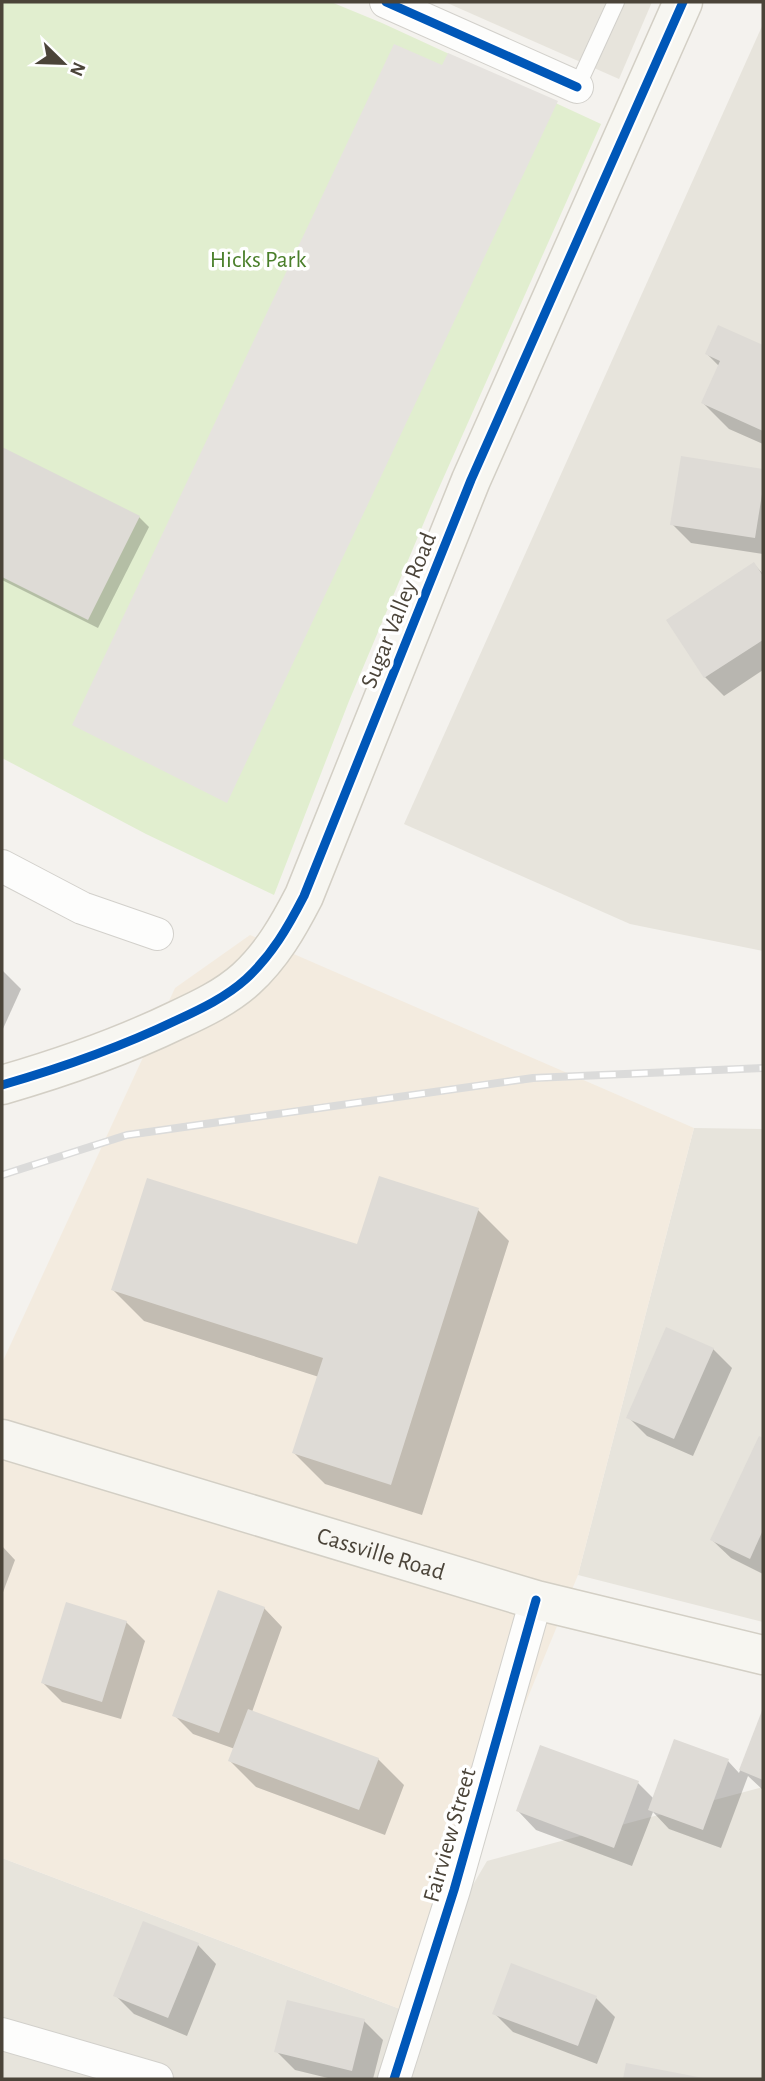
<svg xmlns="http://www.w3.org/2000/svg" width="765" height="2081" viewBox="0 0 765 2081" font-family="'Alegreya Sans',sans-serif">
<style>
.residential{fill:#e7e4dc}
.commercial{fill:#f3ebdf}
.green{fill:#e1eecf}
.parking{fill:#e6e3df}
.shadow{fill:#0003}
.building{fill:#dedbd6}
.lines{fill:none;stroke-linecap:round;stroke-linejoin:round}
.lane-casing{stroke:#d2d0cb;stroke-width:18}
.street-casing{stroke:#d2d0cb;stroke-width:34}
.secondary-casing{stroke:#d3cfc5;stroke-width:41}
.lane{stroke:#fdfdfc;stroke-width:16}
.street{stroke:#fdfdfc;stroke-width:32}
.secondary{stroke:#f7f6f1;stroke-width:38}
.rail-casing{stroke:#dbdbda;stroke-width:8}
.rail{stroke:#fff;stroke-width:5;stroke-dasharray:16;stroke-linecap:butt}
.cycleway-casing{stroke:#fff;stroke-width:13}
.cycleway{stroke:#0057b8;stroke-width:9}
.labels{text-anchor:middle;stroke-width:7;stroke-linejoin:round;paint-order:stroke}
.park-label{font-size:24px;fill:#4a7f2a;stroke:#fff}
.street-label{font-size:24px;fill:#4b4439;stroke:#fff}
</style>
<rect width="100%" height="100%" fill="#f4f2ee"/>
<g class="residential">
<polygon points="445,2 652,2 619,79"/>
<polygon points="763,24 763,951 630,924 404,824"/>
<polygon points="694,1128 763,1129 763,1622 578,1575"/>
<polygon points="763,1787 763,2079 2,2079 2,1858 400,2009 487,1861"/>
</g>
<polygon class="commercial" points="250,935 694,1128 578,1575 400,2009 2,1858 2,1363 175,988"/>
<polygon class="green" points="2,2 331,2 382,23 601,124 430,508 349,701 274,895 146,834 2,758"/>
<polygon class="parking" points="394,44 442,65 448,53 558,101 227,803 72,725"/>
<g class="shadow">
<polygon points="719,327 763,347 763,444 729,429 703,403 720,367 707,354"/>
<polygon points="2,449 139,517 149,527 98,628 2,580"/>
<polygon points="683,458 763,470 763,554 691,543 672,524"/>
<polygon points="754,564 763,574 763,670 724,696 705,677 668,620"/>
<polygon points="2,970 21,989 2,1031"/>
<polygon points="478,1210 509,1241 422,1515 325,1484 294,1453 319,1377 144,1321 113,1290 358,1247"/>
<polygon points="713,1349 732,1368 693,1456 647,1436 628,1417"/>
<polygon points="759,1438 763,1440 763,1574 731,1558 712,1540"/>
<polygon points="2,1546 15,1560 2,1595"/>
<polygon points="264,1608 282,1627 252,1712 378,1759 404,1785 385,1835 256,1787 230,1761 235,1749 193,1734 174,1715"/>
<polygon points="126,1622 145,1641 121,1719 62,1702 43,1683"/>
<polygon points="763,1712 763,1790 748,1776 721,1848 669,1829 653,1812 632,1866 536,1830 518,1811 638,1783 654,1799 728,1761 739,1773"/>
<polygon points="198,1945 216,1964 187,2036 134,2014 115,1995"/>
<polygon points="512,1966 596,1998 615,2017 597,2064 513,2032 494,2013"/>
<polygon points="364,2021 383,2040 373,2079 332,2079 295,2070 276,2051"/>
</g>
<g class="building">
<polygon points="718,325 763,345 763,431 701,403 720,361 705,354"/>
<polygon points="2,447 140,516 88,620 2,577"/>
<polygon points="681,456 763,469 763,488 755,538 670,525"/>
<polygon points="754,562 763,576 763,640 704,678 666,620"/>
<polygon points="379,1176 479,1208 391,1485 292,1453 323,1358 111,1290 147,1178 357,1244"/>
<polygon points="666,1327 714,1348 674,1439 626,1418"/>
<polygon points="759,1436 763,1438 763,1530 750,1559 710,1540"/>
<polygon points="218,1590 265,1607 219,1733 172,1716"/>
<polygon points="66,1602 127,1621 102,1702 41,1683"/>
<polygon points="763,1708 763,1780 739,1770"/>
<polygon points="248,1709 379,1758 359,1810 228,1761"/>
<polygon points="674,1739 729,1759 703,1830 648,1810"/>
<polygon points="540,1745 639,1781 614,1848 516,1811"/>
<polygon points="143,1921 199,1943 168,2018 113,1996"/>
<polygon points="511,1963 597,1996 578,2046 492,2014"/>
<polygon points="287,2000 365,2019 352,2071 274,2052"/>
<polygon points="626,2063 703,2078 703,2079 623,2079"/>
</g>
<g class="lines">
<defs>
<polyline id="lane" points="577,87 616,2"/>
<g id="street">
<polyline points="386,2 577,87"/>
<polyline points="2,866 82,908 157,934"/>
<polyline points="2,2034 157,2079"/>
<polyline points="394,2079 454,1890 536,1600"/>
</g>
<g id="secondary">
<path d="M 2,1085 C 61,1068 121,1047 177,1020 C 201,1009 226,997 246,979 C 272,955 288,927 304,896 L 471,480 L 683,2"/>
<path id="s1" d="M 2,1439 L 536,1600 L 763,1655"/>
</g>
</defs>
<use href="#lane" class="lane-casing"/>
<use href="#street" class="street-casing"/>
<use href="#secondary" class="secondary-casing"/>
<use href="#lane" class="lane"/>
<use href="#street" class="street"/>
<use href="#secondary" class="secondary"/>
<defs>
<polyline id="rail" points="2,1175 127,1135 533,1078 763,1068"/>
</defs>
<use href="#rail" class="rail-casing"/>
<use href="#rail" class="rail"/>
<defs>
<g id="cycleway">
<polyline points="386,2 577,87"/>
<path d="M 2,1085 C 61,1068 121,1047 177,1020 C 201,1009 226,997 246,979 C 272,955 288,927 304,896 L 471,480 L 683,2"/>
<polyline points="394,2079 454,1890 536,1600"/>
</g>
</defs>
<use href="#cycleway" class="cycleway-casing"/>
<use href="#cycleway" class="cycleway"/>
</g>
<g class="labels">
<g class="park-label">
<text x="258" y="267">Hicks Park</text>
</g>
<g class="street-label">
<text transform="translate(398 610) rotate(-68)" y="8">Sugar Valley Road</text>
<text dy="8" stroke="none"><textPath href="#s1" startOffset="396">Cassville Road</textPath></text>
<text transform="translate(449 1835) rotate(-74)" y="8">Fairview Street</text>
</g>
</g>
<rect width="765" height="2081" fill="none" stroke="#4b4439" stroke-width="7"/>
<g transform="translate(63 63) rotate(113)" stroke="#ffffff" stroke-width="5" paint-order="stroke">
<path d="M0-5L12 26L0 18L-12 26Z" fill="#4b4439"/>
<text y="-10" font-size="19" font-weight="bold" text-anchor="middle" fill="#4b4439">N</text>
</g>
</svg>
